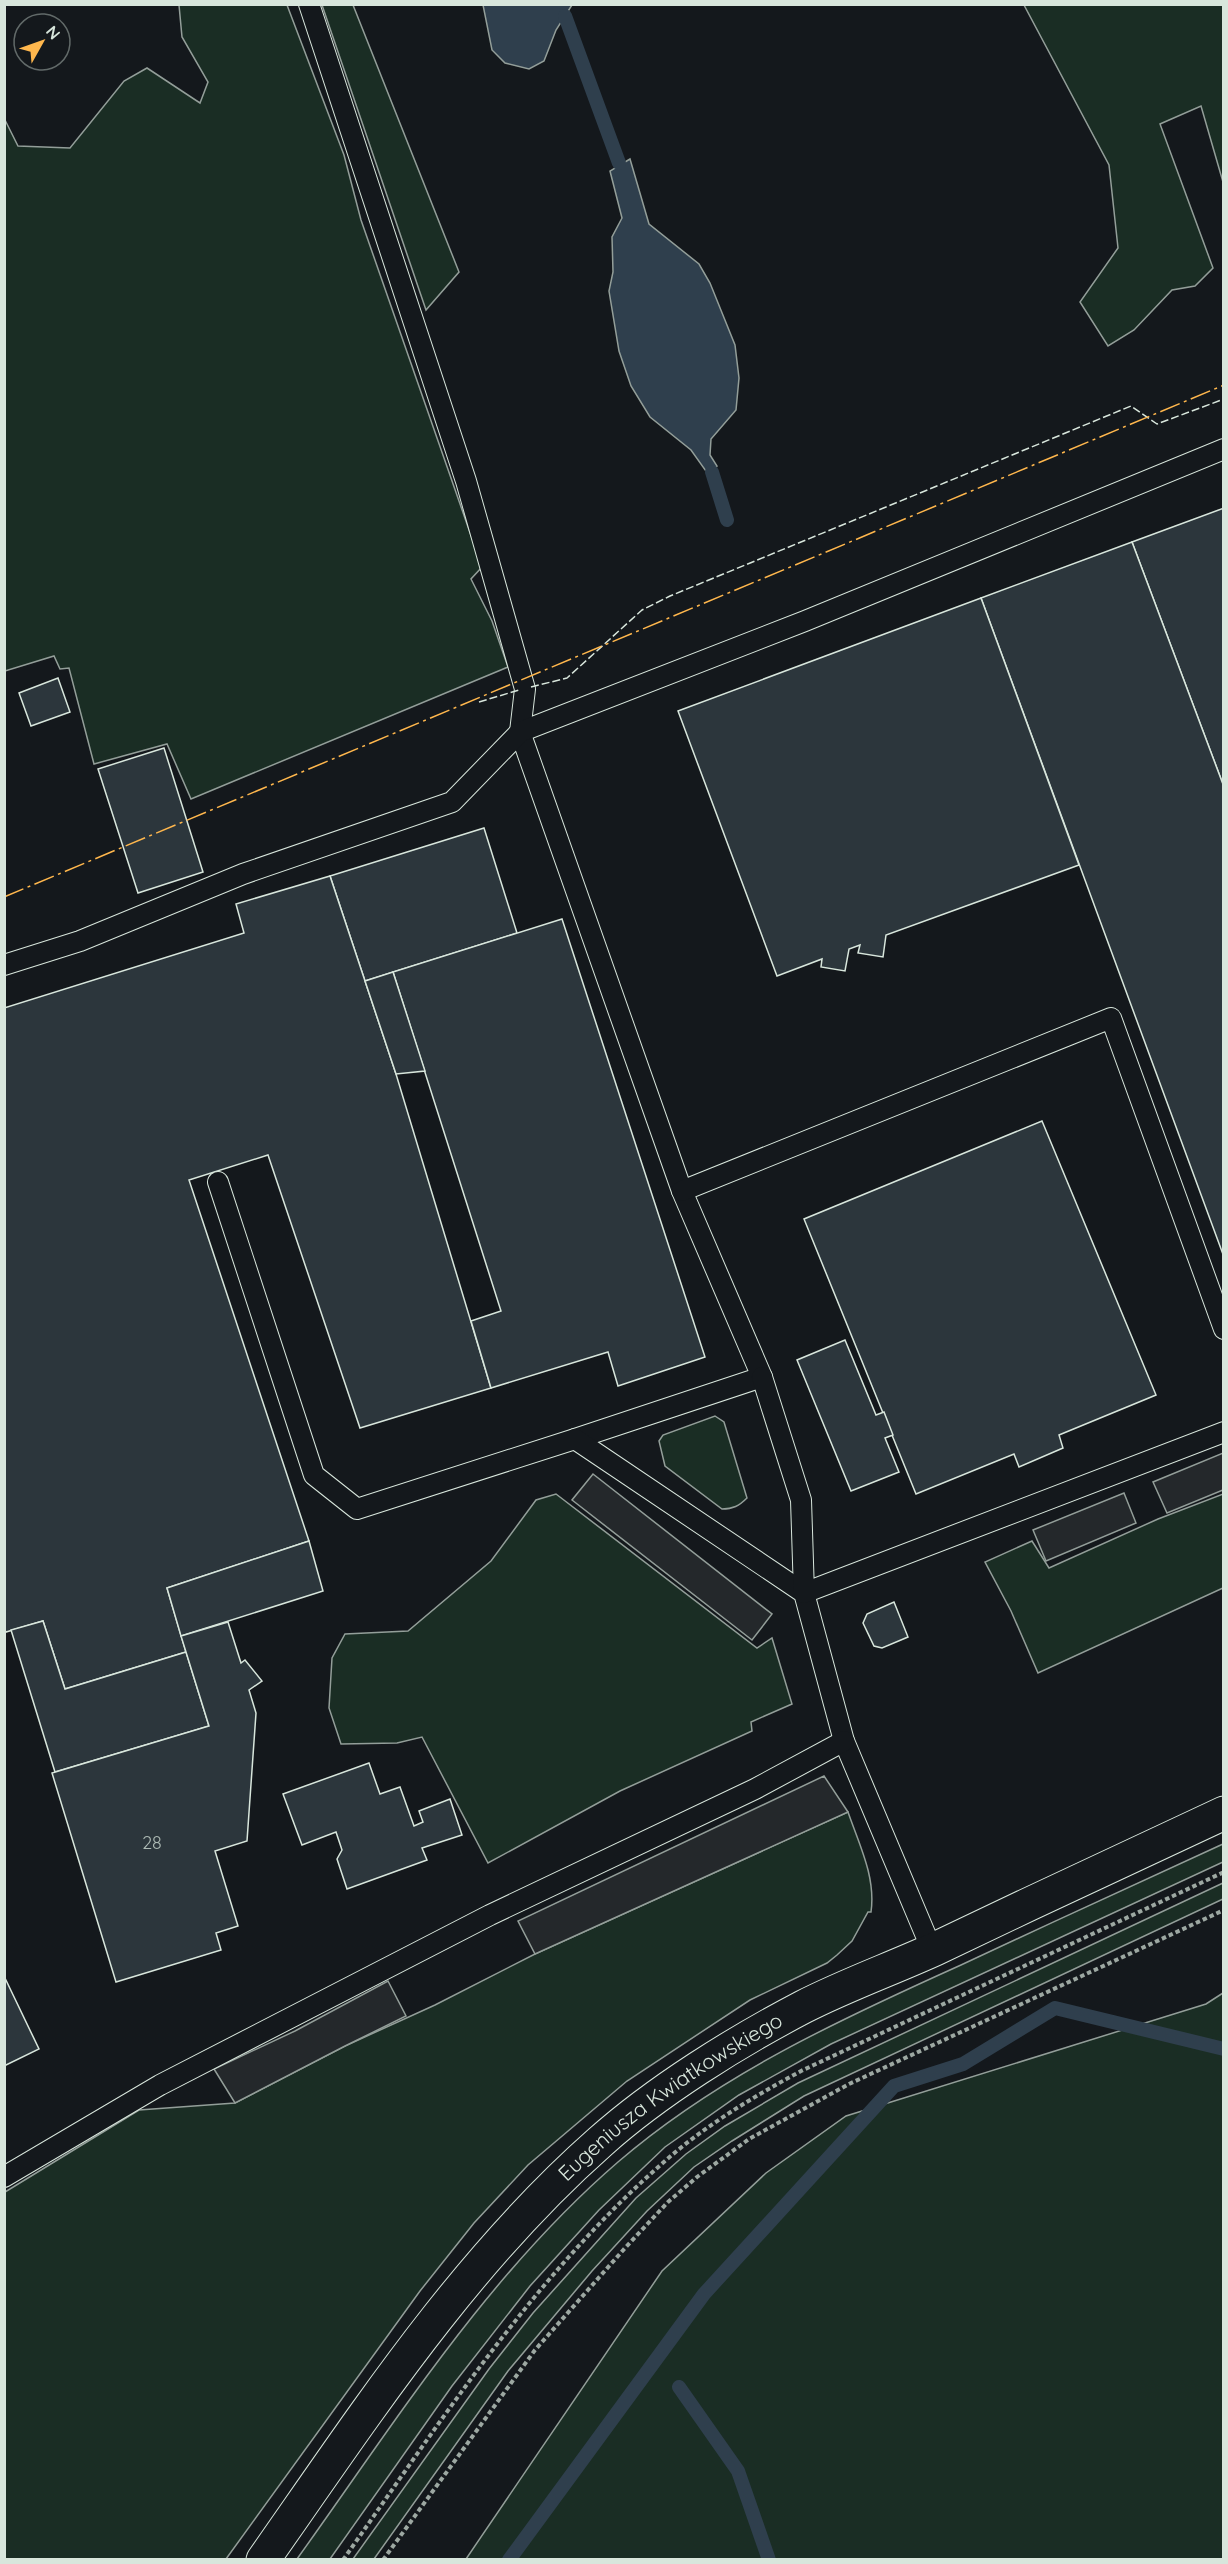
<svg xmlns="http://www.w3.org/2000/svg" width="1228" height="2564" viewBox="0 0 1228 2564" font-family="Quicksand,sans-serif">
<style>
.green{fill:#1a2d24;stroke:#939e99;stroke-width:1.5}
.parking{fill:#24282b;stroke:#939e99;stroke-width:1.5}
.water{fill:#2f3f4d;stroke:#939e99;stroke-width:1.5}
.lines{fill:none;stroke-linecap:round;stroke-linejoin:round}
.stream{stroke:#2f3f4d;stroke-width:14}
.building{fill:#2c363c;stroke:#d8e6dc;stroke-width:1.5}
.lane-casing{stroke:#d8e6dc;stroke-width:22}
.secondary-casing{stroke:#d8e6dc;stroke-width:35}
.path{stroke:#9da8a2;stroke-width:4;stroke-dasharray:4.5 3;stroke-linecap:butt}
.lane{stroke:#14181c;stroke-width:20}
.secondary{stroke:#14181c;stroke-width:33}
.fence{stroke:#d8e6dc;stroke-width:1.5;stroke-dasharray:8 3;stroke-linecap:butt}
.power{stroke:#ffb74d;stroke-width:1.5;stroke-dasharray:21 4.5 3 4.5;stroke-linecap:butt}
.labels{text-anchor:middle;stroke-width:4.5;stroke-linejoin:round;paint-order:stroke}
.number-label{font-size:18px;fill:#adbab4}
.street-label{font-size:21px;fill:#d8e6dc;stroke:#14181c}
</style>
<rect width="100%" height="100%" fill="#14181c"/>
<g class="green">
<polygon points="179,5 287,5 344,155 361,220 482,567 471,579 492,621 508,667 191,799 167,744 94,764 69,668 60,669 54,656 5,671 4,118 18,146 70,148 124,81 147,68 200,103 208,82 182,37"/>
<polygon points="322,5 353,5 459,272 426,310"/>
<polygon points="1223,5 1223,182 1201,106 1160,124 1213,268 1195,286 1172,290 1134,330 1108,346 1080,302 1118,248 1109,165 1024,5"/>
<path d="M 715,1416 L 724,1422 L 747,1498 C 739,1506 733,1509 722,1509 L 665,1466 L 659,1441 L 663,1435 Z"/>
<polygon points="556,1494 757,1648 772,1638 792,1704 751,1722 752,1731 620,1791 488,1863 422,1737 397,1743 341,1744 329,1708 332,1658 345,1634 408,1631 491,1561 536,1500"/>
<polygon points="1223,1494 1223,1588 1038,1673 1011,1611 985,1562 1032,1541 1049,1568 1158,1519"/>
<path d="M 848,1812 C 859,1844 876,1877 871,1912 L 868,1912 L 852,1941 L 837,1955 L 827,1963 L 750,2000 L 627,2081 L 528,2165 L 474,2223 L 420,2291 L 226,2559 L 5,2560 L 5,2192 L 139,2110 L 235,2103 L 345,2046 L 435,2005 L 535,1954 Z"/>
<path d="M 1223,1844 L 1223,1862 L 831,2044 L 739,2095 L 665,2147 L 599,2210 L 530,2286 L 452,2386 L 330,2559 L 297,2559 C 396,2421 488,2274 618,2162 C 719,2075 841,2019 961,1965 C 1048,1924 1136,1884 1223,1844 Z"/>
<polygon points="1223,1883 1223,1899 804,2096 732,2141 694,2167 647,2211 592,2271 508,2371 374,2559 353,2559 489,2369 533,2313 636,2198 686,2154 725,2126 798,2083"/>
<polygon points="1223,1993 1223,2559 466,2559 662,2271 766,2173 846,2116 1206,2004"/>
</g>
<g class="parking">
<polygon points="1223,1453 1223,1490 1167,1513 1153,1482"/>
<polygon points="593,1474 772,1614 752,1640 572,1500"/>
<polygon points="1124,1493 1136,1523 1046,1561 1033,1530"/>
<polygon points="824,1776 848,1812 535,1954 518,1921"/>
<polygon points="388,1981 406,2016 345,2046 235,2103 214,2069 295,2031"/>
</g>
<g class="water">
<polygon points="483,5 483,4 572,5 556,30 544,61 529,69 505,63 492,50"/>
<polygon points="630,159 649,224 699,264 710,283 735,345 739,378 736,410 711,439 710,455 717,466 708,474 691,450 650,417 631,386 619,351 609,291 613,272 612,237 622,218 610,171"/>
</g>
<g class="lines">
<g class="stream">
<polyline points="565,16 619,163"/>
<polyline points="712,472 727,520"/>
<polyline points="679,2387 738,2471 769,2560"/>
<polyline points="509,2560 704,2294 894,2086 963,2064 1055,2008 1224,2049"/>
</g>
</g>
<g class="building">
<polygon points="1224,508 1224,787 1132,542"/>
<polygon points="1132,542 1224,787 1224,1257 981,598"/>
<polygon points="981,598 1079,865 886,935 883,957 858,953 860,945 849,949 845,971 821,967 822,959 777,976 678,711"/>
<polygon points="58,678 70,712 31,726 19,693"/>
<polygon points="164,748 203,872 138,893 98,769"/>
<polygon points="484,828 517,933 365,981 330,876"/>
<polygon points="330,876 396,1074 491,1388 360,1428 268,1155 189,1180 309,1541 167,1588 186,1652 65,1689 43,1621 6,1632 4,1628 4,1008 244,933 236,904"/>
<polygon points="562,919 705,1357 618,1386 608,1352 491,1388 471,1321 501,1311 393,972"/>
<polygon points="393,972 425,1071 396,1074 365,981"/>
<polygon points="1042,1121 1156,1395 1059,1435 1063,1448 1019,1467 1014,1454 916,1494 804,1219"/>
<polygon points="845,1340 876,1415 884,1412 893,1435 885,1438 899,1472 851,1491 797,1360"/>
<polygon points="309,1541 323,1591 181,1636 167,1588"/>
<polygon points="894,1602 908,1637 882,1648 874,1646 863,1623 867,1614"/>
<polygon points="43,1621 65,1689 186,1652 209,1726 55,1772 11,1630"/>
<polygon points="228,1622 241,1663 245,1660 262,1681 249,1690 256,1713 247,1841 215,1851 238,1926 216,1933 221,1950 116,1982 52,1773 209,1726 181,1636"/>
<polygon points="369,1763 380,1794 400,1787 414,1826 423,1822 419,1811 450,1799 462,1835 422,1848 427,1860 347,1889 337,1859 342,1850 336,1832 302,1845 283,1794"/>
<polygon points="4,1976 39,2049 4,2066"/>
</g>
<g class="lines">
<defs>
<g id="lane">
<polyline points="309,4 466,481 525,689 520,732 682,1191 762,1377 575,1439"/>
<polyline points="4,965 80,941 243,874 452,802 520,732 805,621 1224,449"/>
<polyline points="218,1182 314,1475 357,1509 575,1439 804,1593 844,1741 932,1950"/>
<polyline points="682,1191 1111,1018 1224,1329"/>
<polyline points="762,1377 801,1500 804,1593 1224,1432"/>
<polyline points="4,2177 160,2085 490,1915 755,1789 844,1741"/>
</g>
<g id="secondary">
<path id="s1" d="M 263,2560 C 366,2413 465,2261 600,2142 C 657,2091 736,2042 803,2007 C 846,1985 891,1969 935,1949 C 1031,1903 1127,1858 1224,1813"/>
</g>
</defs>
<use href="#lane" class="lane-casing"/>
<use href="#secondary" class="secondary-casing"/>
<g class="path">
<path d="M 343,2560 C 441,2421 536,2273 665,2161 C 706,2125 753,2097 801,2071 L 1224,1872"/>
<polyline points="383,2560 535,2350 625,2248 668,2202 697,2177 749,2139 849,2084 1224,1910"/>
</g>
<use href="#lane" class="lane"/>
<use href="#secondary" class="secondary"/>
<g class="fence">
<polyline points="531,687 567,678 642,610 670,596 1131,406 1157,424 1224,399"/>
<polyline points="479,702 519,690"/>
</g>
<polyline class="power" points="4,897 1224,385"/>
</g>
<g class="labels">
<g class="number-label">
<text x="152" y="1849">28</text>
</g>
<g class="street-label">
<text dy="7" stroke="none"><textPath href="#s1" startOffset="622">Eugeniusza Kwiatkowskiego</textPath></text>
</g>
</g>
<rect width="1228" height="2564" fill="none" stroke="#d8e6dc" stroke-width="12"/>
<g transform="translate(42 42) rotate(50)"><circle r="28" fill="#14181c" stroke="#626a69" stroke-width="1.5"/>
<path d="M0-4.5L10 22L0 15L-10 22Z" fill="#ffb74d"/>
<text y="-9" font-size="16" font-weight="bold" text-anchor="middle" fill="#d8e6dc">N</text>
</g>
</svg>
